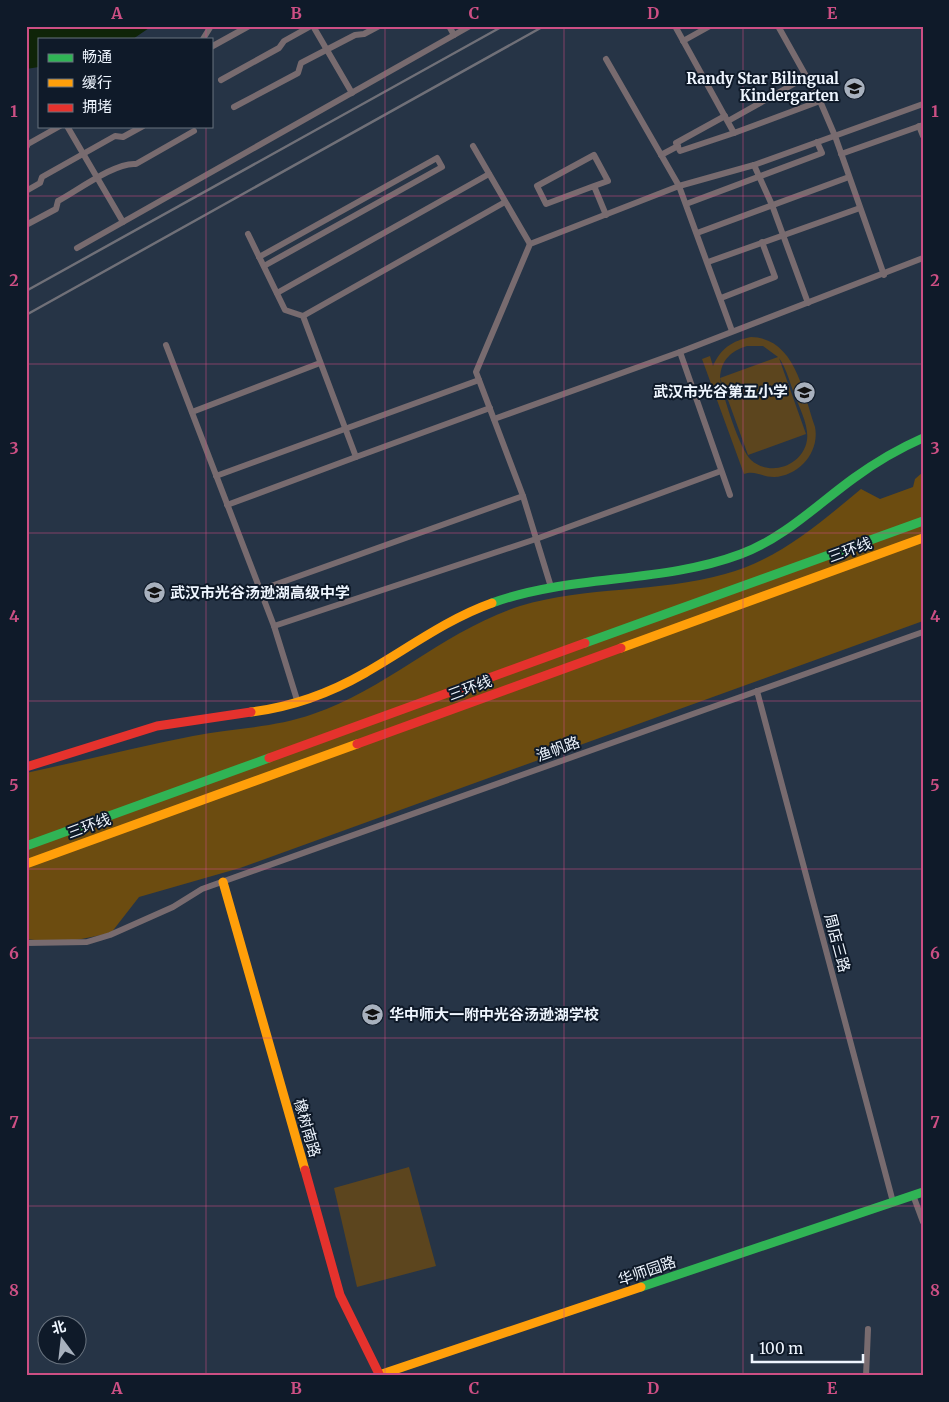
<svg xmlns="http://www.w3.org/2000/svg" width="949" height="1402" viewBox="0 0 949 1402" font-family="Merriweather,'Noto Sans SC',serif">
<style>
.green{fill:#5c451e;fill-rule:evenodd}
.forest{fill:#6c4c10}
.water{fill:#0f2408}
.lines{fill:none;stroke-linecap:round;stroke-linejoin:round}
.street{stroke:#786b6f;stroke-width:6}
.fast{stroke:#30b455;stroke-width:9}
.slow{stroke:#ff9f0a;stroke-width:9}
.jam{stroke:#e5322d;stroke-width:9}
.rail{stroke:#707078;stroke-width:2.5}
.grid{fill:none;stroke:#cd4f84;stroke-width:1;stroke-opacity:0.55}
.labels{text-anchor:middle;stroke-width:4;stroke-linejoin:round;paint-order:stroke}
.poi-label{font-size:15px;font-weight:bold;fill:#eef5fe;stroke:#0f1a29;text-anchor:end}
.street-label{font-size:15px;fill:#eef5fe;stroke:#0f1a29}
.neatline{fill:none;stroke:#cd4f84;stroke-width:2}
.grid-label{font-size:16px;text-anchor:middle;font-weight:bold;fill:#cd4f84}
</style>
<rect width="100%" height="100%" fill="#263446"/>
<g class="green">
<path d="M 751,337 C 795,338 803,392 815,427 C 820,452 799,476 774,477 C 762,477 755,470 744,474 L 702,359 L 710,356 L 713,366 C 721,348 732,341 751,337 ZM 747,346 L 763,346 L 778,357 L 720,378 C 721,360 731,351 747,346 ZM 779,358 C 787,369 790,384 795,396 C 800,409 809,426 807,440 C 803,466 770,477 751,460 C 740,450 722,394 720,378 L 748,455 L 806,434 Z"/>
<polygon points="409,1167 436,1266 357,1287 334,1188"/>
</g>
<path class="forest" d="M 923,472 L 923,621 L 240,868 L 139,897 L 111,933 L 62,943 L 26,939 L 26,773 C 82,761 137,747 193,736 C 233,728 274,728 313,714 C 387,689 445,630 520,606 C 586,586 658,593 725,574 C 778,560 820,523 861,489 L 880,499 L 913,487 L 915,479 Z"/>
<polygon class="water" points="26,26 152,26 133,39 39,39 39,67 26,69"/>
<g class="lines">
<g class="street">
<polyline points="313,26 352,93"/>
<polyline points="449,26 454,35"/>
<polyline points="675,26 734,133 820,101"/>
<polyline points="778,26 820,101 835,136 884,275"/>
<polyline points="203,39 211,26"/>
<polyline points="683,41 710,26"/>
<polyline points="211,47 249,26"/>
<polyline points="606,59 679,186 732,331"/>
<polyline points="221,80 279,48 284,41 311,26"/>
<polyline points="234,107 298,73 301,63 355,35 364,34 379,26"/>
<polyline points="725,116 676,143 680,151 734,133"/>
<polyline points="728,121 806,77"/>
<polyline points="67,126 123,222"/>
<polyline points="919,126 923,136"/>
<polyline points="473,146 530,244"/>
<polyline points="26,148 28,144 60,126"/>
<polyline points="841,154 923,125"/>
<polyline points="661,155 678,146"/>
<polyline points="754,165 772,205 808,303"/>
<polyline points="594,186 608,181 594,155 537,186 546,204 594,186 606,215"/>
<polyline points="26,191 40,183 42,177 115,136 123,137 143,126"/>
<polyline points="686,204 822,153 817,142"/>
<path d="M 26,225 L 56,209 L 58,201 C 77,191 115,162 136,164 L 194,131"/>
<polyline points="697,233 849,177"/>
<polyline points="248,234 285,310 303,316 356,457 490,408"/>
<polyline points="77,248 470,26"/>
<polyline points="259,257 437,158 442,167 264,266"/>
<polyline points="708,262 860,208"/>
<polyline points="277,293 489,174"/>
<polyline points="721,298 775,277 762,242"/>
<polyline points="303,316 505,202"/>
<polyline points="166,345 274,626 298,703"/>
<polyline points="680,352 730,495"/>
<polyline points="192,412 320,363"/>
<polyline points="494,419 680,352 923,258"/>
<polyline points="216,476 479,380"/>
<polyline points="227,505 356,457"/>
<polyline points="551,587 523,496 476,372 530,244 679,186 754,165 923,104"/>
<polyline points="260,590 523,496"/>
<polyline points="274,626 536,539 721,471"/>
<polyline points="757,691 893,1202"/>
<polyline points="26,943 87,942 110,935 173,907 202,889 923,632"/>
<polyline points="913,1195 923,1222"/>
<polyline points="866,1376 868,1329"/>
</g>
<g class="fast">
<path d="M 492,603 C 572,574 661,584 741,554 C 784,538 818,504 854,478 C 876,462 898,449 923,438"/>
<polyline points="585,643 923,521"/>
<polyline points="26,846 269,758"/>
<polyline points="641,1287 923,1192"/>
</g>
<g class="slow">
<polyline points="621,648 923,538"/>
<path d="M 251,712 C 292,707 330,693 365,673 C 407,649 447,619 492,603"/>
<polyline points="26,864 357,744"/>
<polyline points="223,882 305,1170"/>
<polyline points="379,1375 641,1287"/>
</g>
<g class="jam">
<polyline points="357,744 621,648"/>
<polyline points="269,758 585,643"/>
<polyline points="26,767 157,726 251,712"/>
<polyline points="305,1170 340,1295 380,1376"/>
</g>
<g class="rail">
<polyline points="26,291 503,26"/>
<polyline points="26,315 544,26"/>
</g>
</g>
<path class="grid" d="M 206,26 L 206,39M 385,26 L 385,1376M 564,26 L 564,1376M 743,26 L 743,1376M 206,126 L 206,1376M 26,196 L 923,196M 26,364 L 923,364M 26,533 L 923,533M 26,701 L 923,701M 26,869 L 923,869M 26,1038 L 923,1038M 26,1206 L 923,1206"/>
<defs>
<symbol id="school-disc" viewBox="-11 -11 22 22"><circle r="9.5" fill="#a8b1be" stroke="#0f1a29"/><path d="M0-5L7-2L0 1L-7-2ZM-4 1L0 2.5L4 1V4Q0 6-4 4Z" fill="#111"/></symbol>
</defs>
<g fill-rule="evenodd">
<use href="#school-disc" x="842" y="76" width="25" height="25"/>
<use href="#school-disc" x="792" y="380" width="25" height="25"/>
<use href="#school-disc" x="142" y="580" width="25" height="25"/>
<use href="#school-disc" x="360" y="1002" width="25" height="25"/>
</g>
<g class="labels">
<g class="poi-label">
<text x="839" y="84">Randy Star Bilingual<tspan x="839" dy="17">Kindergarten</tspan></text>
<text x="788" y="397">武汉市光谷第五小学</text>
<text x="170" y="598" text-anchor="start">武汉市光谷汤逊湖高级中学</text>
<text x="389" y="1020" text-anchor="start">华中师大一附中光谷汤逊湖学校</text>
</g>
<g class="street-label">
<text transform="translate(850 550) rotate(-20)" y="5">三环线</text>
<text transform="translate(470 688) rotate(-20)" y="5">三环线</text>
<text transform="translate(558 749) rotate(-20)" y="5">渔帆路</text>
<text transform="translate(89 826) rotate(-20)" y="5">三环线</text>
<text transform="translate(837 943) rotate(75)" y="5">周店三路</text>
<text transform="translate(307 1128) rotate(74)" y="5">橡树南路</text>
<text transform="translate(647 1271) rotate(-19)" y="5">华师园路</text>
</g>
</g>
<rect width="949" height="1402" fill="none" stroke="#0f1a29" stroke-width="55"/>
<rect x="38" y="38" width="175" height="90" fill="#0f1a29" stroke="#68727e"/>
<rect x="48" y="54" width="25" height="8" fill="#30b455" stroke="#68727e"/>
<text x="82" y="62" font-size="15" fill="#eef5fe">畅通</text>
<rect x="48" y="79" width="25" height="8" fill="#ff9f0a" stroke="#68727e"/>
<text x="82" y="88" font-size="15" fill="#eef5fe">缓行</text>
<rect x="48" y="104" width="25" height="8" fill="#e5322d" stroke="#68727e"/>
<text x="82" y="112" font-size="15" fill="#eef5fe">拥堵</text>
<g transform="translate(62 1340) rotate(345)"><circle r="24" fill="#0f1a29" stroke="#68727e"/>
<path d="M0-4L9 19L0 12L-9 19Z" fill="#a8b1be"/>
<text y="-8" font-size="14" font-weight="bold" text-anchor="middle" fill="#eef5fe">北</text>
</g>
<path d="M752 1354v8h111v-8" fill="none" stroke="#eef5fe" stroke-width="2.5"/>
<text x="759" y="1354" font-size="15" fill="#eef5fe" stroke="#0f1a29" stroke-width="4" paint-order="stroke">100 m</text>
<rect x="28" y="28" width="894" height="1346" class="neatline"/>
<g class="grid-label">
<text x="117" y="19">A</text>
<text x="296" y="19">B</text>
<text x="474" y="19">C</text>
<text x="653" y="19">D</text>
<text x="832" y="19">E</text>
<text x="14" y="117">1</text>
<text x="935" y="117">1</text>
<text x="14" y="286">2</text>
<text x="935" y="286">2</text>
<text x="14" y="454">3</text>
<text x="935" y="454">3</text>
<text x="14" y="622">4</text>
<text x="935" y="622">4</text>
<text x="14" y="791">5</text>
<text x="935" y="791">5</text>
<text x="14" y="959">6</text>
<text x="935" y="959">6</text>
<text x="14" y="1128">7</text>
<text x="935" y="1128">7</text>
<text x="14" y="1296">8</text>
<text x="935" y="1296">8</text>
<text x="117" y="1394">A</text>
<text x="296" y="1394">B</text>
<text x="474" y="1394">C</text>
<text x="653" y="1394">D</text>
<text x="832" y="1394">E</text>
</g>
</svg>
